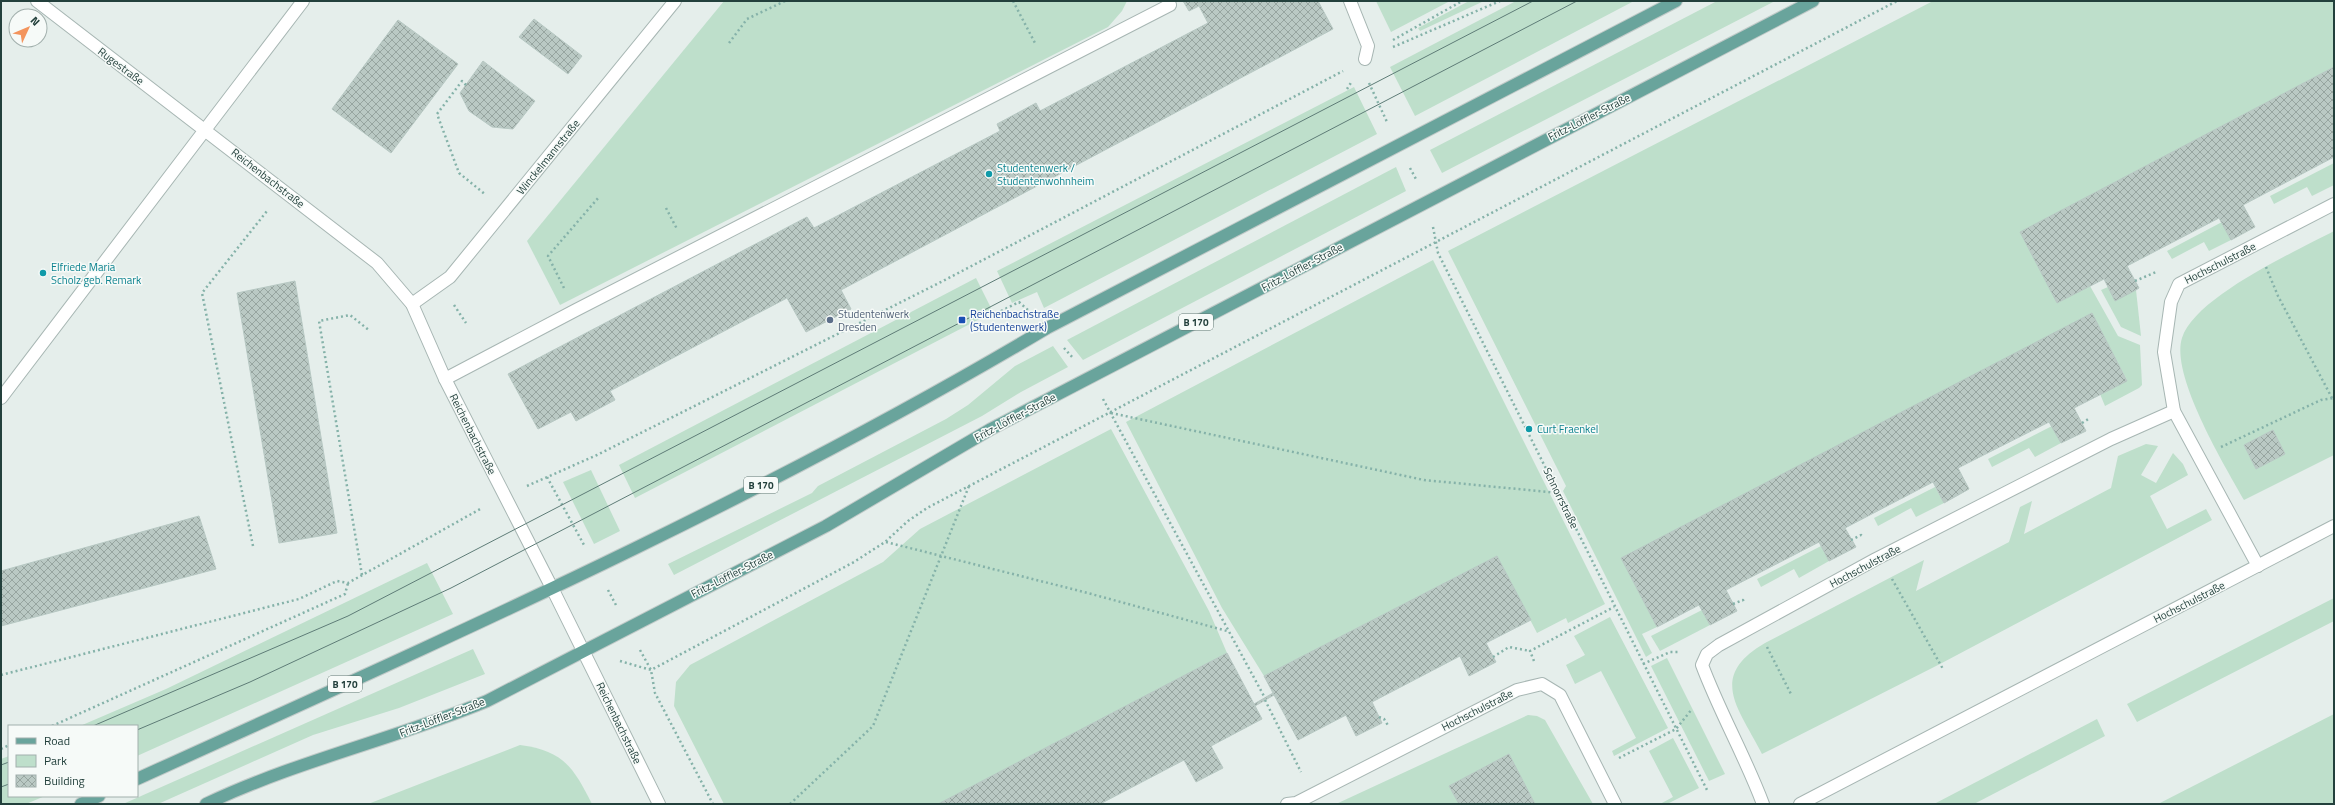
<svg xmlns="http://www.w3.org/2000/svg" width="2335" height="805" viewBox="0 0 2335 805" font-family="'Titillium Web',sans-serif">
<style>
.green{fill:#bedfcb;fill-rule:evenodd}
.building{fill:url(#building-cross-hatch);stroke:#b7c8c3}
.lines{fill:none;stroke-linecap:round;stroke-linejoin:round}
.service-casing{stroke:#a7b6b3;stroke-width:14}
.pedestrian-casing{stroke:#a7b6b3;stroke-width:14}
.minor-casing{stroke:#a7b6b3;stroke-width:14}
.tertiary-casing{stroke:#a7b6b3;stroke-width:14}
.primary-casing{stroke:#c1cac8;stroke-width:14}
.path{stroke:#85b2a9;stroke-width:2.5;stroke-dasharray:2 3;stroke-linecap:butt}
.service{stroke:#fff;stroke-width:12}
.pedestrian{stroke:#fff;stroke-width:12}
.minor{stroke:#fff;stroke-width:12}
.tertiary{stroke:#fff;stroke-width:12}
.primary{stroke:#69a49c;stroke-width:12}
.tram{stroke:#5e7c77;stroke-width:1}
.culture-dot{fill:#0f9aa8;stroke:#f6faf8;stroke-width:1.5}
.service-dot{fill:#5c6f8a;stroke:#f6faf8;stroke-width:1.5}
.transit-dot{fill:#1a4fb4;stroke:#f6faf8;stroke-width:1.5}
.labels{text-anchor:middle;stroke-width:3;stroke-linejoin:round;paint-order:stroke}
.shield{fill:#f6faf8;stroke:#627874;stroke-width:1}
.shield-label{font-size:10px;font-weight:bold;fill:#23403c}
.street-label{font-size:11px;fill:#23403c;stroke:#f6faf8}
.culture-label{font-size:11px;fill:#0d838f;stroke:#f6faf8;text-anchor:start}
.service-label{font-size:11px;fill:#4e5e75;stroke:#f6faf8;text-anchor:start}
.transit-label{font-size:11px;fill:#164399;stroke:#f6faf8;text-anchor:start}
</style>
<defs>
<pattern id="building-cross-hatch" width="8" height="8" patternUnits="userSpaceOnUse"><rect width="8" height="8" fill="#bac9c4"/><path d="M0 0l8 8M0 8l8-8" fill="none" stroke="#97a5a0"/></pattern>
</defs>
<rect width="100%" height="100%" fill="#e5eeeb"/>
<g class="green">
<polygon points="724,1 1127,1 1122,11 1108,27 560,305 527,241"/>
<polygon points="1376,1 1450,1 1391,32"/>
<polygon points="1469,1 1484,1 1420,31 1418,28"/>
<polygon points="1516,1 1634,1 1415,116 1390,67"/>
<polygon points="1717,1 1775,1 1442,173 1430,150"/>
<polygon points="1933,1 2334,1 2334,67 2020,232 2057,303 2090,286 2118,336 2140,345 2142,385 2139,388 2105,406 2100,394 2127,380 2092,314 1621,558 1657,627 1642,634 1652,653 1646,657 1563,491 1566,486 1448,251"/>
<polygon points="1354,87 1377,134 1044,308 1037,292 1012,303 997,271"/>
<polygon points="2334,163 2334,185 2312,196 2307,187 2274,204 2270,196"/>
<polygon points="1396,167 1406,191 1083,360 1067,340"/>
<polygon points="2222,222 2231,240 2209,251 2204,242 2172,259 2167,251"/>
<path d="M 2334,231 L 2334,455 L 2244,500 C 2225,466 2170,375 2182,338 C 2195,297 2296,251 2334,231 ZM 2273,430 L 2285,454 L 2256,469 L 2244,445 Z"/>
<polygon points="1433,260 1605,604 1568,623 1566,618 1537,633 1497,556 1264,676 1222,608 1126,422"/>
<polygon points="976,278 993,312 635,498 619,465"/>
<polygon points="2108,287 2136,290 2141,336 2121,327 2101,290"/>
<polygon points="1053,346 1068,367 1021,392 982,416 674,575 668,564 812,493 818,486 946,419 968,405 1015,366"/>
<polygon points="2052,426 2061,443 2035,457 2029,448 1992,467 1988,459"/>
<polygon points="1111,429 1209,611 1227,653 938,804 724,804 674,706 676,682 690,665 883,562 920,529"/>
<path d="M 2146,444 L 2158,446 L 2141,475 L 2156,483 L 2173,453 L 2183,464 L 2188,475 L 2150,496 L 2167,529 L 2206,509 L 2212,520 L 1940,664 L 1762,754 C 1739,708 1707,677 1765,643 L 1924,560 L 1916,591 L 2009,542 L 2020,507 L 2032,501 L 2024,534 L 2111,488 L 2118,456 Z"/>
<polygon points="591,470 620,531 594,544 563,482"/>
<polygon points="1935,487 1944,503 1916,517 1911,508 1878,526 1874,518"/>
<polygon points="1821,546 1829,561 1799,578 1794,569 1761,587 1757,579"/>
<polygon points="427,563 453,614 137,756 137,726 80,726 166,689"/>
<polygon points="2334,598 2334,621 2137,722 2127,704"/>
<polygon points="1702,610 1710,625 1660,651 1651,636"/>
<polygon points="1610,617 1668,728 1614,756 1612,751 1636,738 1601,671 1575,684 1566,665 1585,655 1574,636"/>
<polygon points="473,649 485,674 399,708 313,735 158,804 123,804"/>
<polygon points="1667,658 1725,774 1709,781 1651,666"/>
<polygon points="2334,714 2334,804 2158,804"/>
<polygon points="1528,715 1537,716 1545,720 1593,804 1535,804 1509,754 1449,786 1459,804 1336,804"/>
<polygon points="2097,719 2105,736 1974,804 1934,804"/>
<polygon points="1673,738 1699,788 1667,804 1660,804 1673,797 1649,751"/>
<path d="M 520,745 C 564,751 573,767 592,804 L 368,804 Z"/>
<polygon points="9,756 9,796 45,796 26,804 1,804 1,759"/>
</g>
<g class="building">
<polygon points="1183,1 1318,1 1333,29 841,290 851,309 806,332 787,298 610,391 615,400 576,421 571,412 538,429 508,374 807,217 814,228 1000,131 997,124 1036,103 1040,111 1208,23 1199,6 1189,11"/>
<polygon points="534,19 582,56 568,74 519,37"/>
<polygon points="398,20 458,64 391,153 332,109"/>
<polygon points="483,61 535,101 513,129 492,127 469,111 460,93"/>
<polygon points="2334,67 2334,157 2243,205 2255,227 2231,240 2219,218 2127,266 2139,288 2136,290 2115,301 2104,279 2057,303 2020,232"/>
<polygon points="295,281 337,533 279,543 237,293"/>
<polygon points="2092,313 2127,381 2074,408 2086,431 2061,443 2049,422 1958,468 1969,489 1944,503 1933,482 1845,528 1856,547 1829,561 1819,542 1726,590 1737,611 1710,625 1699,605 1657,627 1621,558"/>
<polygon points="2273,430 2285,454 2256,469 2244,445"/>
<polygon points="199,516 216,569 1,626 1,571"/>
<polygon points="1497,556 1531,620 1486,643 1496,662 1469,676 1460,656 1372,702 1382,723 1356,736 1346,715 1298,740 1264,676"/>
<polygon points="1227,653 1262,719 1211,746 1223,768 1196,782 1184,760 1100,804 938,804"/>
<polygon points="1273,693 1274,695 1255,706 1254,704"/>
<polygon points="1509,754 1535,804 1459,804 1449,786"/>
</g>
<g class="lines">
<defs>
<g id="service">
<polyline points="445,379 576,310 1170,5 1168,1"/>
<polyline points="2258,566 2174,411 2164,352 2171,302 2179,284 2334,204"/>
<polyline points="1287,804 1296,803 1517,690 1542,684 1560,695 1615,804"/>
<path d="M 1763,804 C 1745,756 1720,713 1702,665 L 1707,654 L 1719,645 L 1876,559 L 2111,439 L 2174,411"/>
</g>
<polyline id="pedestrian" points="1350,1 1368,46 1365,59"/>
<g id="minor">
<polyline points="37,1 377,263 412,304 445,379 553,590"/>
<polyline points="412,304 450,277 675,1"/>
<polyline points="1,398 303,1"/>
<polyline points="1800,804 2334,526"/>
</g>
<polyline id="tertiary" points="553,590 659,804"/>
<g id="primary">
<path d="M 137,779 C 445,639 755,502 1047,328 L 1676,1"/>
<polyline points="81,804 99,796"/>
<path d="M 206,804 C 296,761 395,739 487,701 L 826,526 L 991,429 L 1813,1"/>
</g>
</defs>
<use href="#service" class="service-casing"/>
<use href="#pedestrian" class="pedestrian-casing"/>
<use href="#minor" class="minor-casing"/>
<use href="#tertiary" class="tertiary-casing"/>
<use href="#primary" class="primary-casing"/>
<g class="path">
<polyline points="1013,1 1036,45"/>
<polyline points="1393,40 1462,1"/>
<polyline points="729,43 747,19 785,1"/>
<polyline points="1393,47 1500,1"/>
<polyline points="1369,83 1387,122"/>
<polyline points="466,85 462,81 437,114 459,173 486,195"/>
<polyline points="1347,89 1352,81"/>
<polyline points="1410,168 1416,179"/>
<polyline points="666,208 677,229"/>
<polyline points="1433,227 1438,253 1707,790"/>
<polyline points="2266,267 2278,296 2332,398"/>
<polyline points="2135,281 2156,272"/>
<polyline points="564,288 548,256 599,197"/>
<polyline points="454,305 466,323"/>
<polyline points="1001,311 1019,302 1028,310"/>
<polyline points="1064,348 1073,358"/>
<polyline points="1103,399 1265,698"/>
<polyline points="1111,413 1424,480 1559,493"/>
<polyline points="2082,423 2090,418"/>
<polyline points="2221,447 2321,400 2334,398"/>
<polyline points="547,477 584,545"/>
<polyline points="527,486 597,455 943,281 1343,71"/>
<polyline points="1851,540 1861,535 1863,537"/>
<polyline points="886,542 1084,592 1227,631"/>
<polyline points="253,546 202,293 267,211"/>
<polyline points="362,575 319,321 350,315 370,331"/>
<polyline points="1892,579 1943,669"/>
<polyline points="608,590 617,607"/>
<polyline points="1733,604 1743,600 1744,602"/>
<polyline points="1767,647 1792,696"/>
<polyline points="640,650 651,670 655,693 713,804"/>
<polyline points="1493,657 1509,647 1530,651"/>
<polyline points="620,661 651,670 854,562 885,542 908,521 927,508 1897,1"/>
<polyline points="1534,661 1530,651 1614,607"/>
<polyline points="1643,664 1670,652 1680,652"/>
<polyline points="1,675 299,599 337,581 348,583 482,508"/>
<polyline points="1265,700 1301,772"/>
<polyline points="1379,717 1384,719 1389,727"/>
<polyline points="52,726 345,594 348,583"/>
<polyline points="1,749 9,745"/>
<polyline points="1619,758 1676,729 1692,709"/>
<polyline points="790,804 873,726 969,486"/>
</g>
<use href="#service" class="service"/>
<use href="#pedestrian" class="pedestrian"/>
<use href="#minor" class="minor"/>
<use href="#tertiary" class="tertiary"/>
<use href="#primary" class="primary"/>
<g class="tram">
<polyline points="93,726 348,616 1533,1"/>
<polyline points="137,730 250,682 451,588 1577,1"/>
<polyline points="1,765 9,762"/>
<polyline points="1,787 9,784"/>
</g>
</g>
<g class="culture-dot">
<circle cx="989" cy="174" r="4"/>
<circle cx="43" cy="273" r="4"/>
<circle cx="1529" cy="429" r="4"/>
</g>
<circle class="service-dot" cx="830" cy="320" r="4"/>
<rect class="transit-dot" x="958" y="316" width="8" height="8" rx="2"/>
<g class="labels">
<g class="shield">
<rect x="1179" y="314" width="34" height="16" rx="3"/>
<rect x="744" y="477" width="34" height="16" rx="3"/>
<rect x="328" y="676" width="34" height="16" rx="3"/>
</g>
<g class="shield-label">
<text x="1196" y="326">B 170</text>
<text x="761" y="489">B 170</text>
<text x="345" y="688">B 170</text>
</g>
<g class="street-label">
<text transform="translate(121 66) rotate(37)" y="4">Rugestraße</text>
<text transform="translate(1589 117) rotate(-27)" y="4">Fritz-Löffler-Straße</text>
<text transform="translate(548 157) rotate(-51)" y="4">Winckelmannstraße</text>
<text transform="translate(268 178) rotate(38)" y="4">Reichenbachstraße</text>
<text transform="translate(2220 263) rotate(-27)" y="4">Hochschulstraße</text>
<text transform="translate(1302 267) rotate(-28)" y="4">Fritz-Löffler-Straße</text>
<text transform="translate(1015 417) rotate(-28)" y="4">Fritz-Löffler-Straße</text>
<text transform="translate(473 434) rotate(63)" y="4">Reichenbachstraße</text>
<text transform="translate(1561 498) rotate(64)" y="4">Schnorrstraße</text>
<text transform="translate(1865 566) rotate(-28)" y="4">Hochschulstraße</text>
<text transform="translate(732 574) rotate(-27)" y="4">Fritz-Löffler-Straße</text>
<text transform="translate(2189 602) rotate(-27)" y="4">Hochschulstraße</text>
<text transform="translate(1477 710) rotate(-27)" y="4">Hochschulstraße</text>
<text transform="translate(442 717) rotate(-21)" y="4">Fritz-Löffler-Straße</text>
<text transform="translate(619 723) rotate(64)" y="4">Reichenbachstraße</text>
</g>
<g class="culture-label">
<text x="997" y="172">Studentenwerk /<tspan x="997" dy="13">Studentenwohnheim</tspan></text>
<text x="51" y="271">Elfriede Maria<tspan x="51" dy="13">Scholz geb. Remark</tspan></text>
<text x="1537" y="433">Curt Fraenkel</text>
</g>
<g class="service-label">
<text x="838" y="318">Studentenwerk<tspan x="838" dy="13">Dresden</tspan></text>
</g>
<g class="transit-label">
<text x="970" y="318">Reichenbachstraße<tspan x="970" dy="13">(Studentenwerk)</tspan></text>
</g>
</g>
<rect width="2335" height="805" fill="none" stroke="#23403c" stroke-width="4"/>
<rect x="8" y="725" width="130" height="72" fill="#f6faf8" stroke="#a2b0ad"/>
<rect x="16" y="738" width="20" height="6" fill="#69a49c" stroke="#a2b0ad"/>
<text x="44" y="745" font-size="12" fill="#23403c">Road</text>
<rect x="16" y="755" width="20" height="12" fill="#bedfcb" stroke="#a2b0ad"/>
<text x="44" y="765" font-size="12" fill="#23403c">Park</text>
<rect x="16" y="775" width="20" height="12" fill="url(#building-cross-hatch)" stroke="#a2b0ad"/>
<text x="44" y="785" font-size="12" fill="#23403c">Building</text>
<g transform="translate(28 28) rotate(46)"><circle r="19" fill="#f6faf8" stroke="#a2b0ad"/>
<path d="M0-3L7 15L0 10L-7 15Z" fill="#f3945d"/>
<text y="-6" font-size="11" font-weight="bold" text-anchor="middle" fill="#23403c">N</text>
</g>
</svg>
